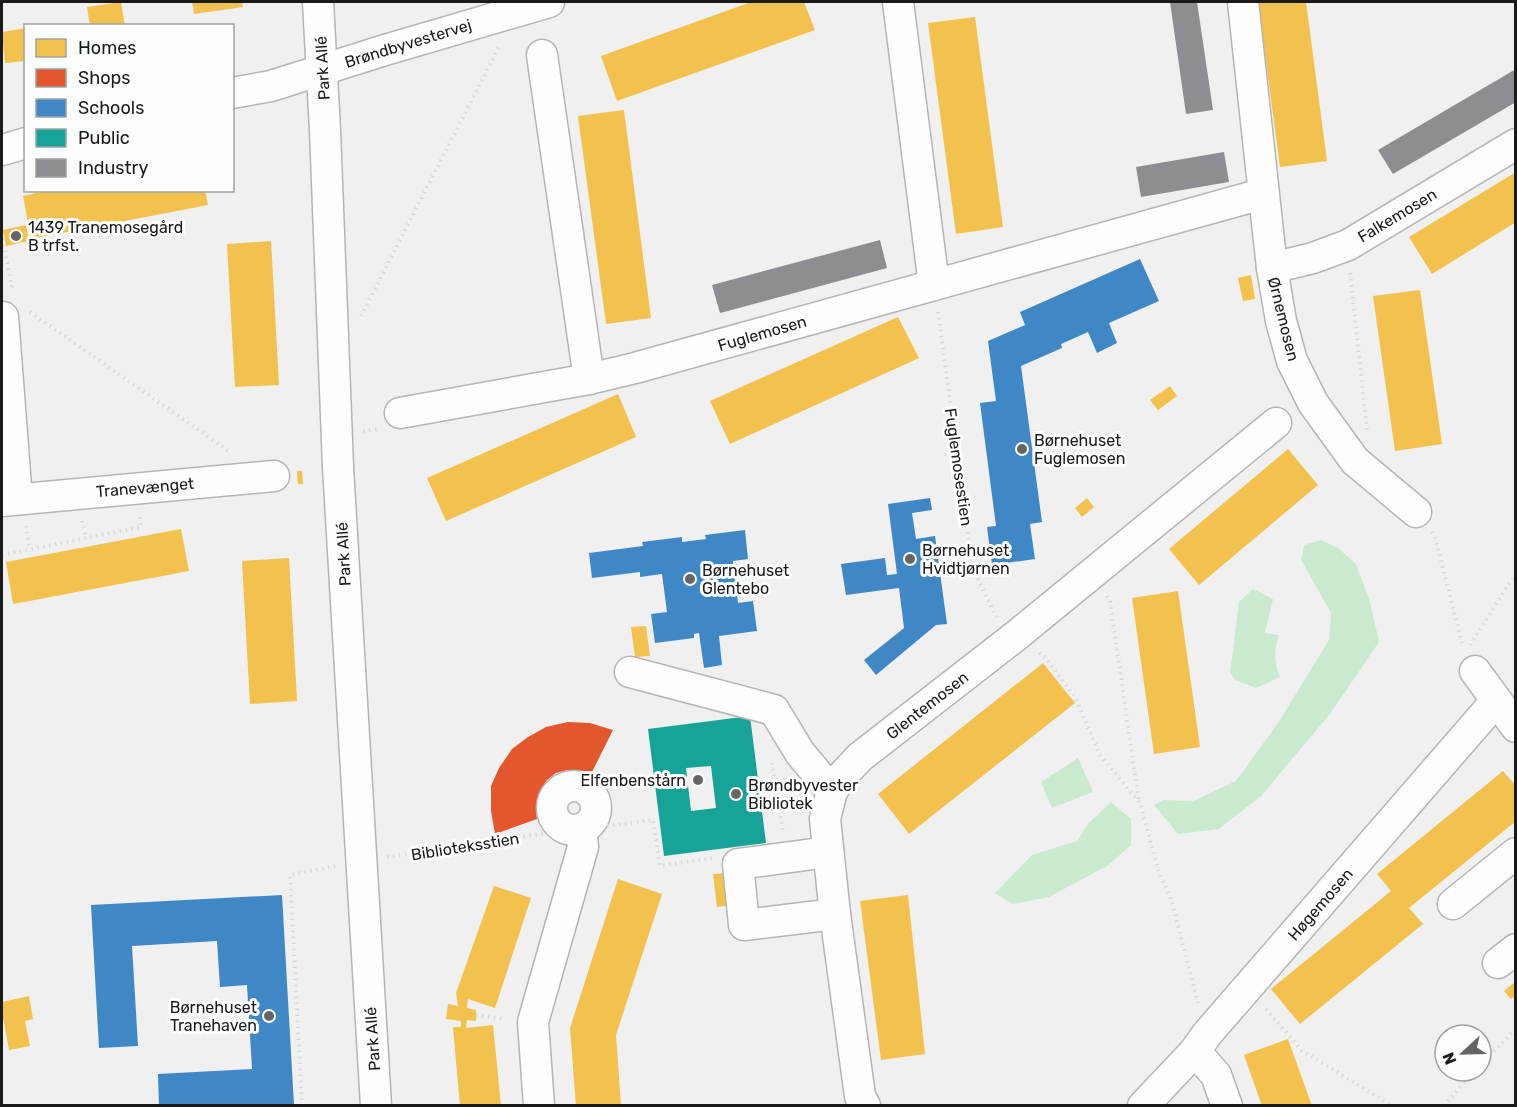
<svg xmlns="http://www.w3.org/2000/svg" width="1517" height="1107" viewBox="0 0 1517 1107" font-family="Rubik,sans-serif">
<style>
.green{fill:#caead0}
.homes{fill:#f2c14e}
.shops{fill:#e4572e}
.schools{fill:#3f88c5}
.public{fill:#17a398;fill-rule:evenodd}
.industry{fill:#8d8d92}
.lines{fill:none;stroke-linecap:round;stroke-linejoin:round}
.minor-casing{stroke:#b4b5b4;stroke-width:33}
.path{stroke:#d8d9d8;stroke-width:4;stroke-dasharray:1.5 4.5;stroke-linecap:butt}
.minor{stroke:#fdfdfd;stroke-width:30}
.poi-dot{fill:#646564;stroke:#fbfefc;stroke-width:2}
.labels{text-anchor:middle;stroke-width:6;stroke-linejoin:round;paint-order:stroke}
.street-label{font-size:16px;fill:#191a19;stroke:#fbfefc}
.poi-label{font-size:16px;fill:#191a19;stroke:#fbfefc;text-anchor:start}
</style>
<rect width="100%" height="100%" fill="#eff0ef"/>
<g class="green">
<polygon points="1321,540 1338,548 1356,564 1370,602 1379,642 1330,714 1261,796 1219,829 1178,834 1154,805 1164,800 1193,801 1236,781 1278,723 1329,640 1331,613 1301,560 1304,545"/>
<path d="M 1253,589 L 1273,599 L 1265,633 L 1279,635 C 1274,650 1274,663 1280,677 L 1256,688 L 1235,680 L 1230,673 L 1239,602 Z"/>
<polygon points="1078,758 1093,792 1052,808 1041,782"/>
<polygon points="1111,802 1131,819 1131,845 1107,866 1049,897 1013,904 995,893 1032,855 1077,841 1088,824"/>
</g>
<g class="homes">
<polygon points="121,2 125,26 90,26 87,7"/>
<polygon points="192,2 242,2 243,7 194,14"/>
<polygon points="751,2 804,2 815,30 617,101 601,56"/>
<polygon points="1258,2 1306,2 1327,161 1280,167"/>
<polygon points="975,17 1003,227 956,234 928,23"/>
<polygon points="26,28 26,61 5,63 2,32"/>
<polygon points="624,110 651,318 606,324 578,116"/>
<polygon points="1516,172 1516,222 1432,274 1409,237"/>
<polygon points="50,190 205,190 208,205 31,239 23,196"/>
<polygon points="26,225 29,241 6,246 3,230"/>
<polygon points="271,241 279,385 235,387 227,244"/>
<polygon points="1251,275 1255,299 1243,301 1238,278"/>
<polygon points="1420,290 1442,444 1395,451 1373,296"/>
<polygon points="898,317 919,358 730,444 710,401"/>
<polygon points="1170,386 1177,396 1158,410 1150,400"/>
<polygon points="618,394 636,437 446,521 427,478"/>
<polygon points="1288,449 1318,485 1199,585 1169,549"/>
<polygon points="297,471 302,471 303,484 298,484"/>
<polygon points="1087,498 1094,507 1082,517 1075,508"/>
<polygon points="181,529 189,571 13,604 6,562"/>
<polygon points="289,558 297,701 250,704 242,561"/>
<polygon points="1178,591 1200,747 1154,754 1132,598"/>
<polygon points="646,626 650,656 635,657 631,627"/>
<polygon points="1043,663 1075,703 909,834 878,794"/>
<polygon points="1503,771 1516,786 1516,821 1409,908 1423,924 1300,1024 1271,989 1391,891 1377,874"/>
<polygon points="727,873 731,905 717,907 713,874"/>
<polygon points="618,879 662,894 616,1035 621,1106 576,1106 570,1028"/>
<polygon points="494,886 531,898 495,1008 468,999 467,1008 476,1010 476,1021 467,1020 466,1028 493,1025 501,1106 460,1106 453,1027 461,1027 461,1021 446,1019 448,1004 458,1006 456,993"/>
<polygon points="908,895 925,1054 881,1060 860,901"/>
<polygon points="1516,981 1516,996 1511,999 1504,991"/>
<polygon points="29,996 33,1019 25,1021 30,1046 9,1050 2,1012 2,1002"/>
<polygon points="1288,1039 1312,1106 1262,1106 1244,1055"/>
</g>
<polygon class="shops" points="568,722 590,723 613,730 591,774 568,770 556,773 547,780 541,790 536,809 537,819 495,834 491,811 491,786 499,768 512,749 528,737 546,727"/>
<g class="schools">
<polygon points="1140,259 1159,301 1109,323 1117,343 1097,353 1088,332 1061,344 1062,348 1021,366 1042,522 1030,524 1035,559 992,565 987,527 996,526 980,403 996,401 988,341 1025,325 1020,312"/>
<polygon points="930,498 932,510 912,513 916,539 935,536 947,624 936,625 876,675 864,660 904,628 899,588 846,595 841,564 885,558 887,575 897,574 888,504"/>
<polygon points="745,530 748,559 733,561 738,603 753,601 757,631 719,636 722,665 704,668 699,633 694,634 694,638 655,643 651,614 667,612 662,574 640,577 640,572 592,578 589,553 643,546 642,542 682,537 682,542 706,539 705,535"/>
<polygon points="282,895 294,1105 159,1106 158,1074 252,1069 247,985 220,987 217,941 132,946 138,1046 99,1048 91,905"/>
</g>
<path class="public" d="M 750,716 L 766,843 L 664,856 L 648,729 ZM 711,766 L 716,808 L 691,811 L 686,768 Z"/>
<g class="industry">
<polygon points="1170,2 1197,2 1213,110 1186,114"/>
<polygon points="1516,69 1516,102 1393,174 1378,150"/>
<polygon points="1224,152 1229,182 1141,197 1136,167"/>
<polygon points="880,240 887,268 720,313 712,285"/>
</g>
<g class="lines">
<defs>
<g id="minor">
<polyline points="318,2 325,130 338,467 376,1106"/>
<polyline points="898,2 934,285"/>
<polyline points="1243,2 1272,268 1281,321 1292,361 1313,403 1355,461 1416,512"/>
<polyline points="542,55 589,379"/>
<polyline points="232,93 271,86 385,50 549,2"/>
<polyline points="2,150 26,143"/>
<polyline points="1272,268 1313,258 1348,245 1516,144"/>
<polyline points="3,317 17,499"/>
<polyline points="400,413 589,379 635,368 1262,194"/>
<polyline points="2,501 274,476"/>
<polyline points="1475,671 1516,727"/>
<polyline points="630,672 774,710 800,753 832,791"/>
<circle cx="574" cy="808" r="22"/>
<polyline points="828,852 738,864 744,925 835,914"/>
<polyline points="1453,904 1516,853"/>
<polyline points="1498,963 1516,949"/>
<polyline points="1195,1051 1216,1075 1227,1106"/>
<polyline points="539,1106 533,1022 583,847 581,829"/>
<polyline points="865,1106 860,1096 835,914 825,819 832,791 844,774 860,757 1017,635 1276,423"/>
<polyline points="1143,1106 1195,1051 1207,1034 1496,701"/>
</g>
</defs>
<use href="#minor" class="minor-casing"/>
<g class="path">
<polyline points="2,239 12,286 8,290"/>
<polyline points="1350,273 1367,430"/>
<polyline points="30,312 230,452"/>
<polyline points="938,312 973,569 997,618"/>
<polyline points="361,316 500,45"/>
<polyline points="363,431 380,429"/>
<polyline points="82,521 86,538"/>
<polyline points="26,526 30,549"/>
<polyline points="1432,532 1435,537 1463,647"/>
<polyline points="2,555 141,527 139,514"/>
<polyline points="1107,596 1110,602 1139,802"/>
<polyline points="1470,645 1516,573"/>
<polyline points="1039,653 1045,657 1075,697 1100,755 1140,803 1158,869 1172,902 1198,1003"/>
<polyline points="772,763 783,832"/>
<polyline points="759,782 785,779"/>
<polyline points="607,826 653,820 660,866 712,858"/>
<polyline points="387,857 555,832"/>
<polyline points="1266,1009 1302,1051 1393,1106"/>
<polyline points="476,1015 505,1019"/>
<polyline points="1481,1064 1516,1029"/>
<polyline points="302,1106 290,875 336,866"/>
<polyline points="1444,1106 1474,1071"/>
</g>
<use href="#minor" class="minor"/>
</g>
<g class="poi-dot">
<circle cx="16" cy="236" r="6"/>
<circle cx="1022" cy="449" r="6"/>
<circle cx="910" cy="559" r="6"/>
<circle cx="690" cy="579" r="6"/>
<circle cx="698" cy="780" r="6"/>
<circle cx="736" cy="794" r="6"/>
<circle cx="269" cy="1016" r="6"/>
</g>
<g class="labels">
<g class="street-label">
<text transform="translate(408 43) rotate(-17)" y="6">Brøndbyvestervej</text>
<text transform="translate(322 68) rotate(-93)" y="6">Park Allé</text>
<text transform="translate(1397 215) rotate(-31)" y="6">Falkemosen</text>
<text transform="translate(1284 319) rotate(76)" y="6">Ørnemosen</text>
<text transform="translate(762 333) rotate(-16)" y="6">Fuglemosen</text>
<text transform="translate(959 467) rotate(82)" y="6">Fuglemosestien</text>
<text transform="translate(145 487) rotate(-5)" y="6">Tranevænget</text>
<text transform="translate(343 554) rotate(-93)" y="6">Park Allé</text>
<text transform="translate(927 705) rotate(-38)" y="6">Glentemosen</text>
<text transform="translate(465 846) rotate(-9)" y="6">Biblioteksstien</text>
<text transform="translate(1320 904) rotate(-49)" y="6">Høgemosen</text>
<text transform="translate(372 1039) rotate(-94)" y="6">Park Allé</text>
</g>
<g class="poi-label">
<text x="28" y="233">1439 Tranemosegård<tspan x="28" dy="18">B trfst.</tspan></text>
<text x="1034" y="446">Børnehuset<tspan x="1034" dy="18">Fuglemosen</tspan></text>
<text x="922" y="556">Børnehuset<tspan x="922" dy="18">Hvidtjørnen</tspan></text>
<text x="702" y="576">Børnehuset<tspan x="702" dy="18">Glentebo</tspan></text>
<text x="686" y="786" text-anchor="end">Elfenbenstårn</text>
<text x="748" y="791">Brøndbyvester<tspan x="748" dy="18">Bibliotek</tspan></text>
<text x="257" y="1013" text-anchor="end">Børnehuset<tspan x="257" dy="18">Tranehaven</tspan></text>
</g>
</g>
<rect width="1517" height="1107" fill="none" stroke="#191a19" stroke-width="6"/>
<rect x="24" y="24" width="210" height="168" fill="#fbfefc" stroke="#a1a3a1" stroke-width="1.5"/>
<rect x="36" y="39" width="30" height="18" fill="#f2c14e" stroke="#a1a3a1" stroke-width="1.5"/>
<text x="78" y="54" font-size="18" fill="#191a19">Homes</text>
<rect x="36" y="69" width="30" height="18" fill="#e4572e" stroke="#a1a3a1" stroke-width="1.5"/>
<text x="78" y="84" font-size="18" fill="#191a19">Shops</text>
<rect x="36" y="99" width="30" height="18" fill="#3f88c5" stroke="#a1a3a1" stroke-width="1.5"/>
<text x="78" y="114" font-size="18" fill="#191a19">Schools</text>
<rect x="36" y="129" width="30" height="18" fill="#17a398" stroke="#a1a3a1" stroke-width="1.5"/>
<text x="78" y="144" font-size="18" fill="#191a19">Public</text>
<rect x="36" y="159" width="30" height="18" fill="#8d8d92" stroke="#a1a3a1" stroke-width="1.5"/>
<text x="78" y="174" font-size="18" fill="#191a19">Industry</text>
<g transform="translate(1463 1053) rotate(248)"><circle r="28" fill="#fbfefc" stroke="#a1a3a1" stroke-width="1.5"/>
<path d="M0-4.5L10 22L0 15L-10 22Z" fill="#646564"/>
<text y="-9" font-size="16" font-weight="bold" text-anchor="middle" fill="#191a19">N</text>
</g>
</svg>
